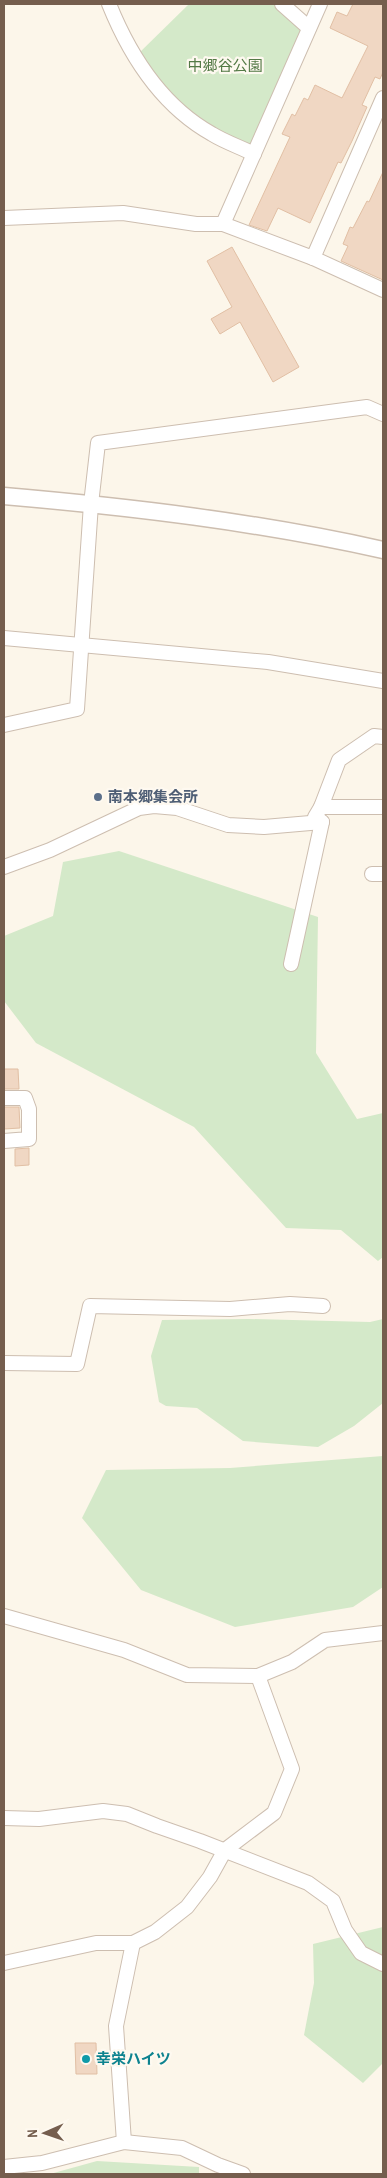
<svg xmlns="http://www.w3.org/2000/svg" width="387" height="2178" viewBox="0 0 387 2178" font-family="'Archivo Narrow','Noto Sans JP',sans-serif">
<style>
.green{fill:#d4e9c9}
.building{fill:#f0d7c3;stroke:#e1bfa4}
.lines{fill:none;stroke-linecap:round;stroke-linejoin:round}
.minor-casing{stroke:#cdbeb0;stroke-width:16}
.tertiary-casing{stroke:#cdbeb0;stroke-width:19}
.minor{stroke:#fff;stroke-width:14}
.tertiary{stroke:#fff;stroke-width:16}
.service-dot{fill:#5c6f8a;stroke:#fef9f0;stroke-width:2}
.culture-dot{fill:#0f9aa8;stroke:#fef9f0;stroke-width:2}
.labels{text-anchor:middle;stroke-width:4.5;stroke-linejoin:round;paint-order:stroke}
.park-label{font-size:15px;fill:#547a46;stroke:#fef9f0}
.service-label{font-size:15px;font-weight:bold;fill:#4e5e75;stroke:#fef9f0;text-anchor:start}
.culture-label{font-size:15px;font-weight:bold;fill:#0d838f;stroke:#fef9f0;text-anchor:start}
</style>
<rect width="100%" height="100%" fill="#fcf6ea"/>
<g class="green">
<polygon points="189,4 282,4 309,28 254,154 200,127 136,56"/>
<polygon points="119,851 318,917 316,1053 357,1119 383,1113 383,1257 378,1261 341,1230 286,1228 194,1127 36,1043 4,1001 4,936 53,916 63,862"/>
<polygon points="249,1319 370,1322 383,1319 383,1403 354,1426 318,1447 243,1441 197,1408 166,1406 159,1402 151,1356 162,1320"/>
<polygon points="383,1456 383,1587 353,1607 235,1627 141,1590 82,1518 106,1470 230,1468"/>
<polygon points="383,1927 383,2063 363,2083 304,2035 314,1983 313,1944"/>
<polygon points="97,2161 199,2167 199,2174 50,2174"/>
</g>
<g class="building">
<polygon points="353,4 383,4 383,72 380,79 375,77 362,105 367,107 352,141 341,163 338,162 310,223 278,208 267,231 249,225 290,137 282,134 292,114 295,116 304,98 308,100 315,85 342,98 368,46 330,28 337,12 347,16"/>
<polygon points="383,172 383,280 341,261 348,246 343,244 350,227 353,228 367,201 369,202"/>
<polygon points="232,247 299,367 273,382 240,322 220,334 211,319 232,307 207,261"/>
<polygon points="4,1069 18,1069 19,1089 4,1089"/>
<polygon points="4,1107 19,1107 20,1128 4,1129"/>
<polygon points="29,1148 29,1165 15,1166 15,1149"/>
<polygon points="75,2043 96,2043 97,2074 76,2074"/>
</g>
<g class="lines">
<defs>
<g id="minor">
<path d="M 109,4 C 130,56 162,106 212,134 C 225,142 240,147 254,154"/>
<polyline points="282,4 309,28"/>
<polyline points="4,218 123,213 196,224 223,224 313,258 383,290"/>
<polyline points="223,224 320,4"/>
<polyline points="313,258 383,98"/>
<polyline points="4,638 268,662 383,681"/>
<polyline points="4,725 77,709 91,504 98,443 367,407 383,414"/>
<polyline points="321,807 383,807"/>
<polyline points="4,867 50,850 139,808 154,806 177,808 228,825 264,827 322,822"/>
<polyline points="372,874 383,874"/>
<polyline points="291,964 322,822 315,817 321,807 339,760 374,736 383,737"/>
<polyline points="4,1098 25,1098 29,1109 29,1139 4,1141"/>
<polyline points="4,1363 77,1364 90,1306 230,1309 290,1304 323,1306"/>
<polyline points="4,1616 124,1650 187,1675 258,1676 292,1662 325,1640 383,1633"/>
<polyline points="4,1818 39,1819 103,1811 127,1814 157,1826 200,1841 308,1883 333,1901 345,1930 361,1953 383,1964"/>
<polyline points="133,1943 155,1932 187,1907 210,1877 225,1850 274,1813 292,1769 258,1676"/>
<polyline points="4,1963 96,1943 133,1943 116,2026 124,2142"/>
<polyline points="4,2167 42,2163 124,2142 182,2148 218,2165 243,2174"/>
</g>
<path id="tertiary" d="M 4,496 C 131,507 258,522 383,550"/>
</defs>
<use href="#minor" class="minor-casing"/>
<use href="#tertiary" class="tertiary-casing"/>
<use href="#minor" class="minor"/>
<use href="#tertiary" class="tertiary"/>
</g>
<circle class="service-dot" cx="98" cy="797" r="5"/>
<circle class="culture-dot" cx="86" cy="2059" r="5"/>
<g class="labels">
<g class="park-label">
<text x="225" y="71">中郷谷公園</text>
</g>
<g class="service-label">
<text x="108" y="802">南本郷集会所</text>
</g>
<g class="culture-label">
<text x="96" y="2064">幸栄ハイツ</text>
</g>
</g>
<rect width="387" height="2178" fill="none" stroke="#755e4e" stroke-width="10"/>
<g transform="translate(45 2133) rotate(268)" stroke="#fef9f0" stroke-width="4" paint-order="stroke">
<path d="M0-4L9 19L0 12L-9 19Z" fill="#755e4e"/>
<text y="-8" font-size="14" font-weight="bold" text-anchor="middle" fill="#755e4e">N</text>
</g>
</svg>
